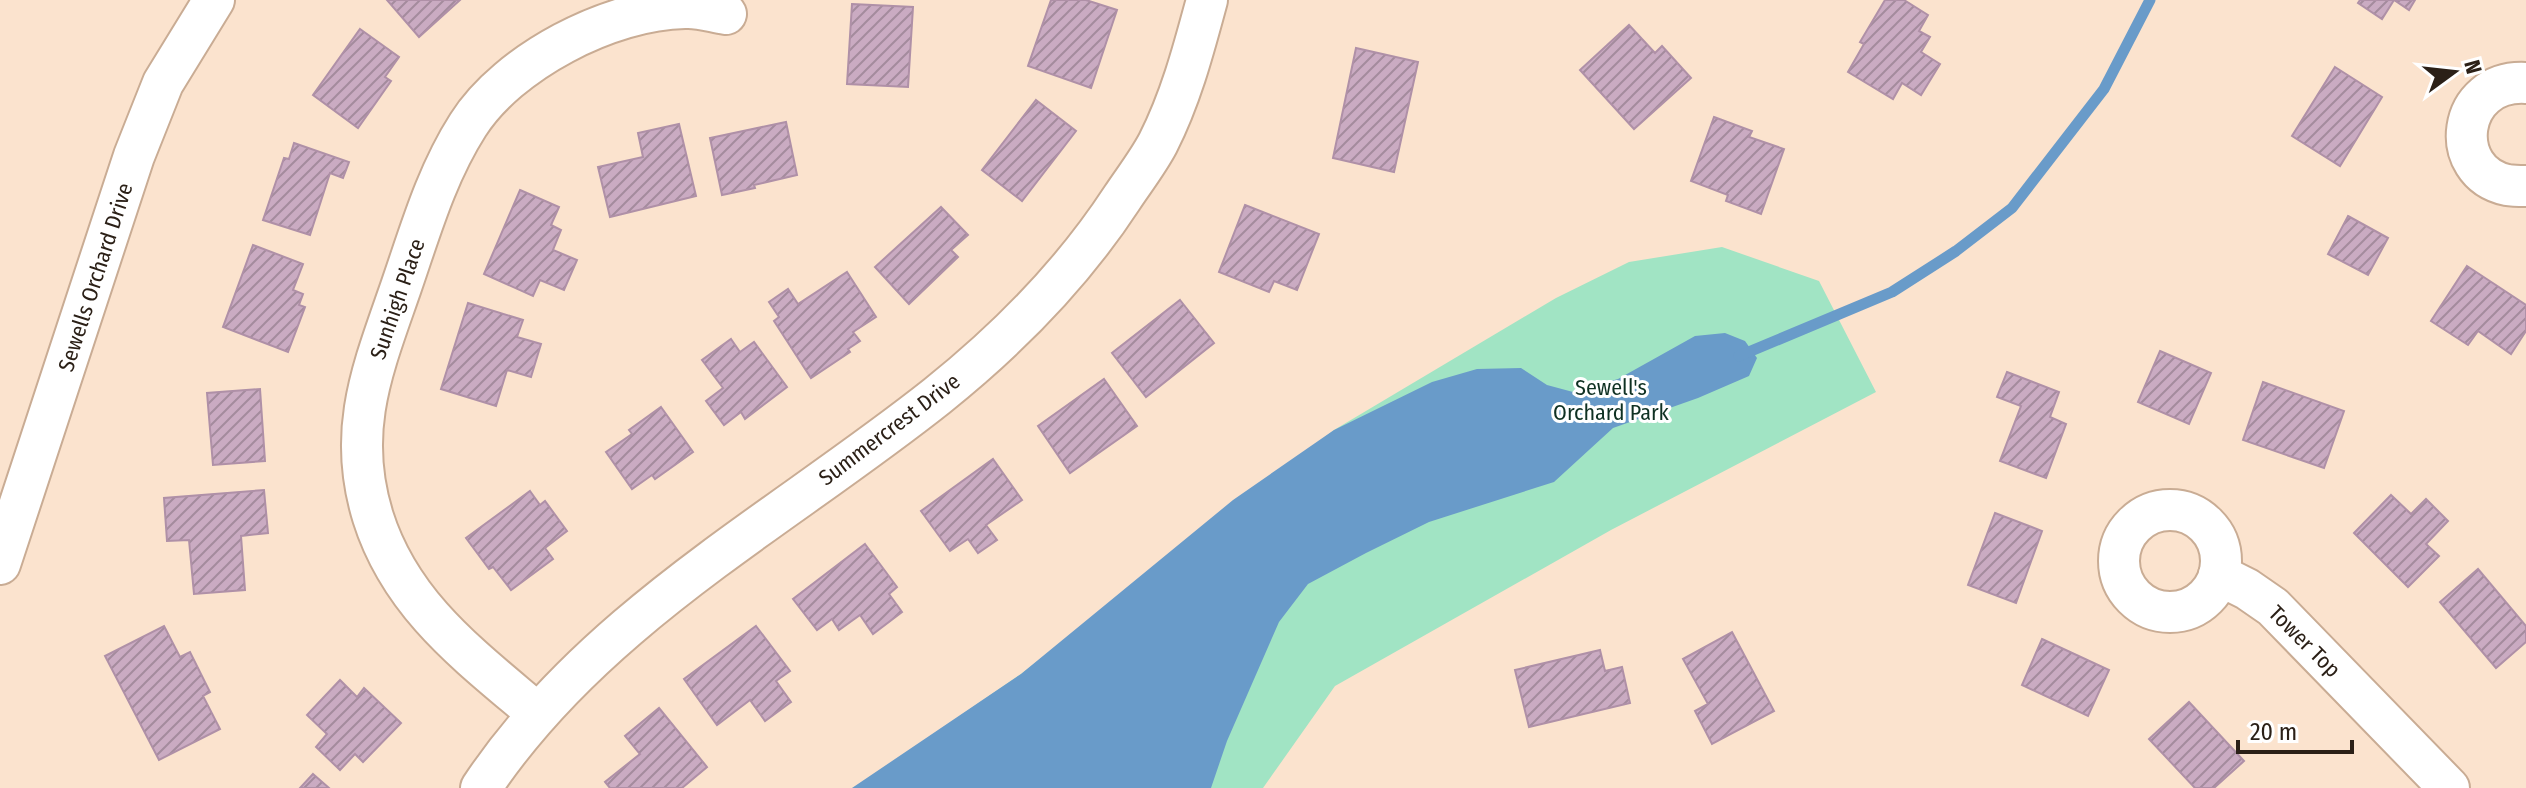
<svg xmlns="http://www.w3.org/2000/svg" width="2526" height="788" viewBox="0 0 2526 788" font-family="'Fira Sans Condensed',sans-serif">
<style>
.park{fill:#a1e4c4}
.water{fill:#699bc9}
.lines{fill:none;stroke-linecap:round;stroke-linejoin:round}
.stream{stroke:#699bc9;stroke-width:11}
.building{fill:url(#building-hatch);stroke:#af90a7;stroke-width:2}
.street-casing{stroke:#c9ac94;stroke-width:44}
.street{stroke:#fff;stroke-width:40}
.labels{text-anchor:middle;stroke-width:6;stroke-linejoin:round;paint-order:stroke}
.street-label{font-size:22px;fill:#2b2017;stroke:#fff}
.park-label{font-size:22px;fill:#0f3123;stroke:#fff}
</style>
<defs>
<pattern id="building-hatch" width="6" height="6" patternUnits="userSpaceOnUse" patternTransform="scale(2)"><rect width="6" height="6" fill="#caabc2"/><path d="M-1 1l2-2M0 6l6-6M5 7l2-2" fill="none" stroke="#a48b9d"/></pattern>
</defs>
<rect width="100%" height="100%" fill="#fbe3ce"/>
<polygon class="park" points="1722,247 1819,281 1876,392 1611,530 1335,686 1263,788 855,788 1021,674 1334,430 1556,298 1629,262"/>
<polygon class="water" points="1725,333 1745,341 1757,358 1749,376 1698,398 1613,428 1554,482 1429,522 1366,553 1308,584 1279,622 1227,741 1211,788 852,788 1021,674 1233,500 1334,430 1432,382 1477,369 1521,368 1547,385 1573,392 1618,379 1695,336"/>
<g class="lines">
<polyline class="stream" points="1739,356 1892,292 1956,251 2012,208 2104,89 2150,0"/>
</g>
<g class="building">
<polygon points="387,0 460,0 419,37"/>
<polygon points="1051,0 1086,0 1117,10 1091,88 1028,66"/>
<polygon points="1885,0 1904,0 1928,15 1919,31 1930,37 1921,52 1940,64 1921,95 1902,83 1893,99 1848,72 1864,44 1860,42"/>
<polygon points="2360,0 2415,0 2409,10 2394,0 2382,19 2358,3"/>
<polygon points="852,4 913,7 908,87 847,84"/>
<polygon points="1629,25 1655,53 1662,46 1691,78 1634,129 1580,70"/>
<polygon points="360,29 399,57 385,77 391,81 358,128 313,95"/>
<polygon points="1356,48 1418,62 1394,172 1333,158"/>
<polygon points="2335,67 2382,97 2340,166 2292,136"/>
<polygon points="1036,100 1076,131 1022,201 982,170"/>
<polygon points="1714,117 1752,131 1749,137 1784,149 1761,214 1726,201 1728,195 1691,181"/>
<polygon points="786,122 797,175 754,185 755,188 722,195 710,138"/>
<polygon points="679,124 696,196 610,217 598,167 643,157 638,133"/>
<polygon points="294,143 349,162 343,178 330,173 310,235 263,220 284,158 289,159"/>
<polygon points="520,190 559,207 551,225 561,230 553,250 577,260 564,290 540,280 533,296 484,274"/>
<polygon points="1245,205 1319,234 1297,290 1274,281 1269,292 1219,272"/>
<polygon points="941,207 968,235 951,250 958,257 909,304 875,267"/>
<polygon points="2348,216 2388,238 2368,275 2328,254"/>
<polygon points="253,245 303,264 293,290 303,294 299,305 305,307 288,352 223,327"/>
<polygon points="2467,266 2526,305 2526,331 2511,354 2478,331 2468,345 2431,321"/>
<polygon points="847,272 876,317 853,332 860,341 848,349 850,352 811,378 774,321 779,317 769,302 788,289 798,304"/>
<polygon points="1180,300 1214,343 1146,397 1112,353"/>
<polygon points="468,303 523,320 517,337 541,344 531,377 507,370 496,406 441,389"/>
<polygon points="731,339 740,352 754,342 787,387 745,419 741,412 724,425 706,401 723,388 702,360"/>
<polygon points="2160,351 2211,373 2189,424 2138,402"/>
<polygon points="2007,372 2059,392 2050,417 2066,424 2046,478 2000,461 2021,406 1997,397"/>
<polygon points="1104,379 1137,426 1070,473 1038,426"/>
<polygon points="2263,382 2344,411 2324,468 2243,440"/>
<polygon points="260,389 265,461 213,465 207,393"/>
<polygon points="661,407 693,452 655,479 652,475 632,489 606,452 632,434 629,430"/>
<polygon points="993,459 1022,500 986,525 997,540 978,553 968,539 950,551 921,511"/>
<polygon points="264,490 268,533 241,536 245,590 194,594 189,540 167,541 164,498"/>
<polygon points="530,491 540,505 545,501 567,531 545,548 553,559 511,590 493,567 489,569 466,538"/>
<polygon points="2391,495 2411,514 2426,499 2448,521 2426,544 2439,556 2408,587 2354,533"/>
<polygon points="1995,513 2042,531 2016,603 1968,585"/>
<polygon points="865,544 897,587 889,594 902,612 873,634 860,615 839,630 832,619 817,630 793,599"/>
<polygon points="2478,569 2526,626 2526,642 2496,668 2440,602"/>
<polygon points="164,626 180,657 190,652 210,692 203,696 220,729 159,760 105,656"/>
<polygon points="756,626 790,671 776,681 791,702 765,721 750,700 717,725 684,679"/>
<polygon points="1732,632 1774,711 1712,744 1695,711 1708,704 1683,659"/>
<polygon points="2042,639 2109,670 2088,716 2022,685"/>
<polygon points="1600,650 1605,671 1622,667 1630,703 1529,727 1515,670"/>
<polygon points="340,680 357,697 364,688 401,723 363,762 355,754 340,770 316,747 327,734 307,715"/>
<polygon points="2189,702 2244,761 2214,788 2195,788 2149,739"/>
<polygon points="659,708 707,767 682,788 610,788 605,782 640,754 625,736"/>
<polygon points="313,774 329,788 300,788"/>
</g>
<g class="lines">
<defs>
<g id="street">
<path d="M 2526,83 C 2456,79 2446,172 2507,185 C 2513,186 2520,186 2526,186"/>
<circle cx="2170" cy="561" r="51"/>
<polyline points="0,564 134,156 163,83 214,0"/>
<polyline points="2219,575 2247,589 2273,607 2449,788"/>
<path d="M 538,714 C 470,656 401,606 373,517 C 346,430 373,368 401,287 C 420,232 436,175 468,125 C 508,62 610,9 685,8 C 698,7 713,12 726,14"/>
<path d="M 481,788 C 594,618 781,520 937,396 C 1007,340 1073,273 1122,198 C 1134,180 1148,162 1158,143 C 1181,98 1194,48 1207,0"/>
</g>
</defs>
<use href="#street" class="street-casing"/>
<use href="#street" class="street"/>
</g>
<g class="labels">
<g class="street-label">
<text transform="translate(95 277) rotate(-72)" y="8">Sewells Orchard Drive</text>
<text transform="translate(397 299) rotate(-71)" y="8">Sunhigh Place</text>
<text transform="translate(889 429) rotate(-37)" y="8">Summercrest Drive</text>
<text transform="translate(2305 641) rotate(45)" y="8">Tower Top</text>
</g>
<g class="park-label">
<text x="1611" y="395">Sewell's<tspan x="1611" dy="25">Orchard Park</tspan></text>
</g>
</g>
<g transform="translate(2454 72) rotate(75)" stroke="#ffffff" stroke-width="6" paint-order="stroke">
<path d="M0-6L14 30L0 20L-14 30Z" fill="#2b2017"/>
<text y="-12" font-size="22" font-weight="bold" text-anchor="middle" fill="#2b2017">N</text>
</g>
<path d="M2238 740v12h114v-12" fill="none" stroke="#2b2017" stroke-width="4"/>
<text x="2250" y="740" font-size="24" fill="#2b2017" stroke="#ffffff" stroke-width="6" paint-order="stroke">20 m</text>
</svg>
